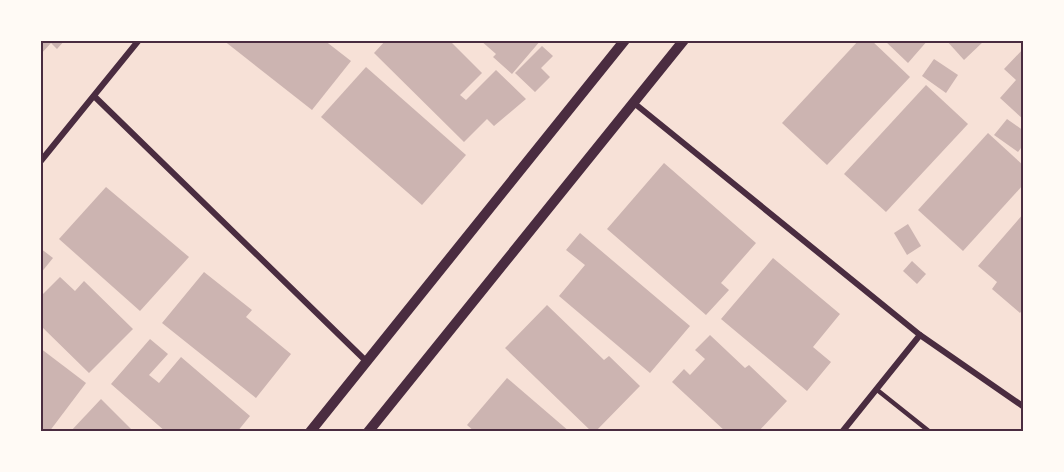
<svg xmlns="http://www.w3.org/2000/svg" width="1064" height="472" viewBox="0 0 1064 472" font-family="Quicksand,sans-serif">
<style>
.building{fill:#ccb4b1}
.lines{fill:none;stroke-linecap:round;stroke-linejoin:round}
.service{stroke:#4a2c40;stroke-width:4.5}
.minor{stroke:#4a2c40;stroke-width:6}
.tertiary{stroke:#4a2c40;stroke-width:10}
.neatline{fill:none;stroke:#4a2c40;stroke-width:2}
</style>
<rect width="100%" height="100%" fill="#f7e1d7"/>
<g class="building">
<polygon points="40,40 65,40 57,49 51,43 40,55"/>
<polygon points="223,40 324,40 351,61 312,110"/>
<polygon points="386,40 449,40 482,73 460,95 466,100 496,70 526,99 494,126 487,119 464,142 374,53"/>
<polygon points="480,40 541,40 512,74 493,57 496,54"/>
<polygon points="859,40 871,40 910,77 827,165 782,123"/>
<polygon points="884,40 928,40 908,63"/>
<polygon points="946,40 985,40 964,60"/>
<polygon points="542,46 553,56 541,68 550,77 535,92 515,73"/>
<polygon points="1024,48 1024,120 1000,98 1016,80 1004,69"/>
<polygon points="934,59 958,75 946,93 922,76"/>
<polygon points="366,67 466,155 422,205 321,117"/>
<polygon points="926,85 968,124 886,212 844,174"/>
<polygon points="1007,119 1024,131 1024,144 1018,152 994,135"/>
<polygon points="988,133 1024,166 1024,184 963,251 918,210"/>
<polygon points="664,163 756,243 721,283 729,290 706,315 607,229"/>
<polygon points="106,187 189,257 140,311 59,239"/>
<polygon points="1024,213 1024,308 1020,313 992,289 997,282 978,266"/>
<polygon points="908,224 921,246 907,255 894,233"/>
<polygon points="580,233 690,326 650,373 559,296 585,265 566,250"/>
<polygon points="40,248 53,258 40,274"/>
<polygon points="773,258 840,314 813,347 831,362 807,391 721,319"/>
<polygon points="912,261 926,274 917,284 903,271"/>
<polygon points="204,272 252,310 246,317 291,354 256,398 162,323"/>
<polygon points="60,277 75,291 84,281 133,329 89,373 40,325 40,297"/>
<polygon points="547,305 604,360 609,356 640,386 595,432 592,432 505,348"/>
<polygon points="710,335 745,368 749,365 787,401 758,432 726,432 672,382 684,369 690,375 705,359 695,350"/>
<polygon points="150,339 168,354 149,375 159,383 181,357 250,416 237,432 166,432 111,384"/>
<polygon points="40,348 86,383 49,432 40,432"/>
<polygon points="507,378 570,432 475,432 467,425"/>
<polygon points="101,399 134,432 70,432"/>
</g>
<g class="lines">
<polyline class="service" points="876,389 930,432"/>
<g class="minor">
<polyline points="94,96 367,362"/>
<polyline points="634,103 920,335 1024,407"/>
<polyline points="40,162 139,40"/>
<polyline points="842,432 920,335"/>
</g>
<g class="tertiary">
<polyline points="310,432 625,40"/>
<polyline points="368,432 684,40"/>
</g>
</g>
<rect width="1064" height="472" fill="none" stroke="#fffaf5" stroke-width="84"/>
<rect x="42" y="42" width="980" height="388" class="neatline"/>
</svg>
